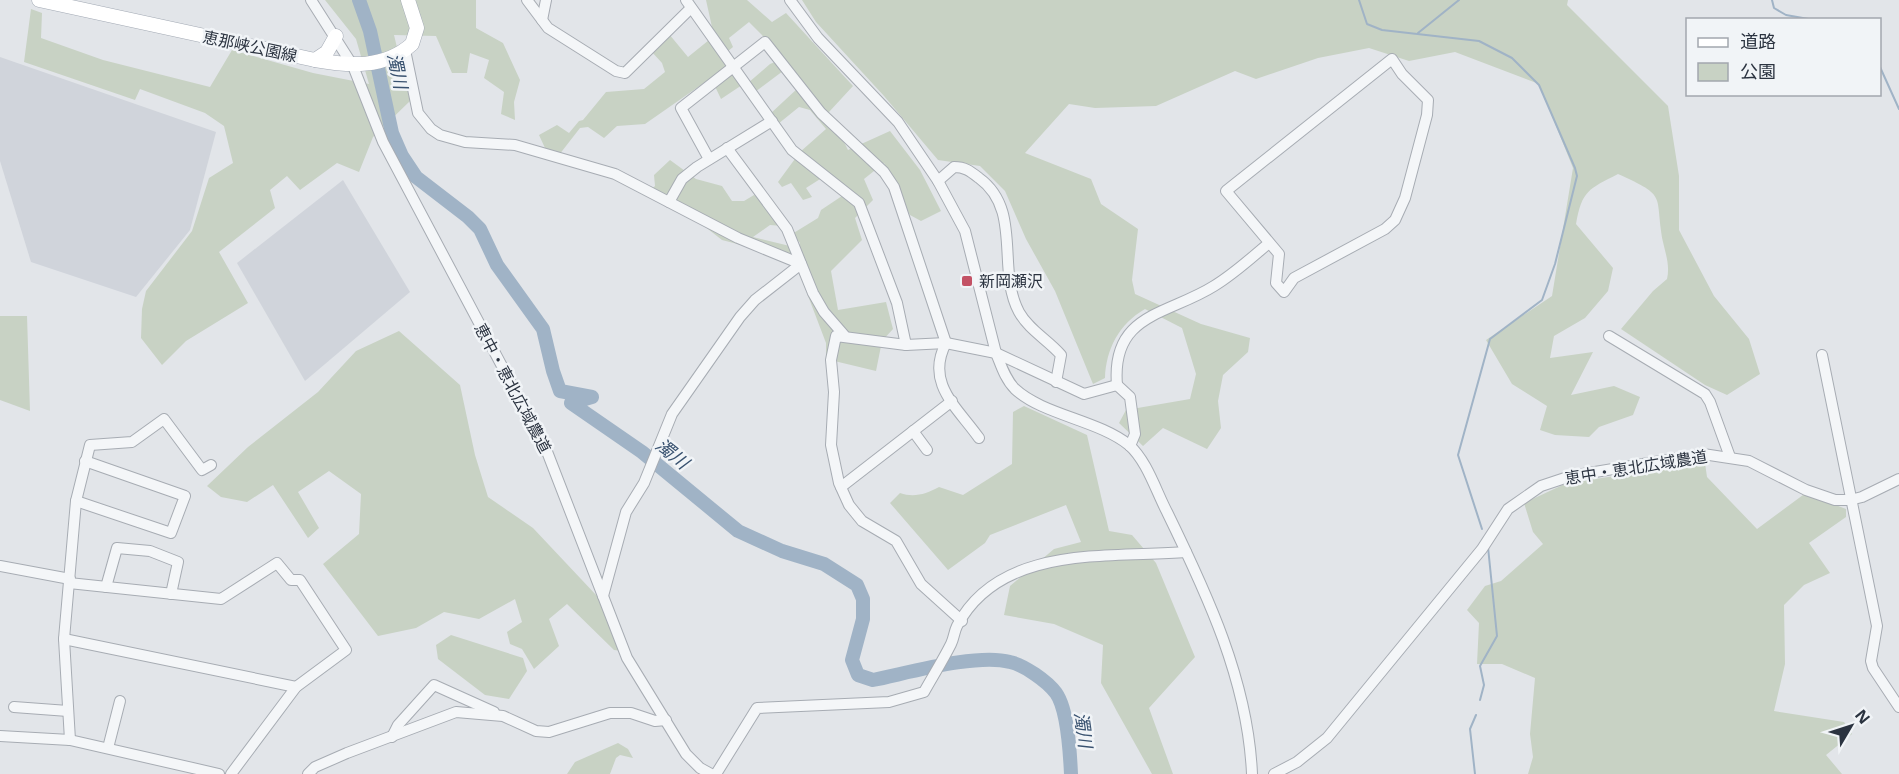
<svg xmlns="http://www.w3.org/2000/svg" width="1899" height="774" viewBox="0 0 1899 774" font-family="'Noto Sans','Noto Sans JP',sans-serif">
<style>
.built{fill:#d0d4db}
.green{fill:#c8d2c4}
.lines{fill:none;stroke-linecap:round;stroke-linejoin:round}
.stream{stroke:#a0b3c6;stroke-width:2}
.river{stroke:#a0b3c6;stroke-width:14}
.minor-casing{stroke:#a7acb3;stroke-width:12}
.major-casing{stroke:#a2a9b4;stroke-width:15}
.minor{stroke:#f4f6f8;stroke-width:10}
.major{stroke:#fff;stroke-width:14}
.poi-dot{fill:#c35265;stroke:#f1f4f7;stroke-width:2}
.labels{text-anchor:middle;stroke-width:5;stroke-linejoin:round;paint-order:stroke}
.street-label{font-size:16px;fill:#2b3340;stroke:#f1f4f7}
.poi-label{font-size:16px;fill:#2b3340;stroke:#f1f4f7;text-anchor:start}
.water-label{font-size:18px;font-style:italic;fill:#395270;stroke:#f1f4f7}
</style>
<rect width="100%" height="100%" fill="#e2e5e9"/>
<g class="built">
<polygon points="0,57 216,132 190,230 136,297 31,262 0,161"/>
<polygon points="343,180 410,292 305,381 237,263"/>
</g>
<g class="green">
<polygon points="325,0 476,0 476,28 503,43 520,80 514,102 515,120 501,114 504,92 484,78 489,60 470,53 467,73 452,73 436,36 394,35 410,101 373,137 359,172 337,163 300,190 287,176 270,190 275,208 219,252 248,303 186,341 162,365 141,338 142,309 146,291 192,231 209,178 233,163 224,126 205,113 140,89 135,100 24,62 31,9 42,13 41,38 103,60 210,87 232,50 313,73 369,84 356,39"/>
<polygon points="706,0 747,0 772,22 786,13 853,86 829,112 848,150 890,131 920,170 941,211 921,221 910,215 884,163 864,179 873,200 855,218 862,240 831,271 838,310 886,302 893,329 882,341 876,371 826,359 826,343 794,259 722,240 699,222 647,193 655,186 654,175 670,160 696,179 722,186 732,201 744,201 754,195 776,205 776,219 783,226 770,225 753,237 798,248 800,243 792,234 818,218 821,210 851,190 828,174 806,188 812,197 803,200 791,183 782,187 778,182 800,152 826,129 810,110 799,107 778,124 770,114 798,88 783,71 755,92 748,83 770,64 780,60 762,35 749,22 729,38 733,47 727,52 742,85 721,99 711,78 645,124 617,126 604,138 588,127 580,128 559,155 545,148 539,135 557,125 569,133 579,121 583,120 606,92 644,89 665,72 662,63 651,51 669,34 688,57 714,36"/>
<path d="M 802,0 L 1568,0 L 1567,5 L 1668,106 L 1679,176 L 1679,230 L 1714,296 L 1749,339 L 1760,374 L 1727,395 L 1705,385 L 1621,329 L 1653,291 L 1667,279 C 1670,266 1666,255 1663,242 C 1654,194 1669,197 1618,174 C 1589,189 1582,190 1576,224 L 1613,268 L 1608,291 L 1585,318 L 1554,336 L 1550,358 L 1593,352 L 1571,395 L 1614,386 L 1640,397 L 1633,415 L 1599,427 L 1589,437 L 1555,435 L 1540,430 L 1547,406 L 1512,384 L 1486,340 L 1552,296 L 1573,168 L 1539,84 L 1455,52 L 1409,61 L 1369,48 L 1318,58 L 1256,79 L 1235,71 L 1156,106 L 1095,108 L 1069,104 L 1025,153 L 1091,179 L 1101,204 L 1138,229 L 1132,280 L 1135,294 L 1201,324 L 1250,338 L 1248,352 L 1223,375 L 1218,401 L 1221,428 L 1207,449 L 1163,428 L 1143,446 L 1119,423 L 1126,410 L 1190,399 L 1196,374 L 1182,328 L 1145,309 C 1119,324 1106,349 1105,378 L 1093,384 L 1055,291 L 1026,239 L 1005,191 L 980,166 L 938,160 L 884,96 L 816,22 Z"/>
<polygon points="0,316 27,316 30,411 0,400"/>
<polygon points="399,331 460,385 475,455 488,497 533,528 597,596 622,651 614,650 567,604 549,619 559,646 534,669 522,649 510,644 507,632 522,622 515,599 479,619 444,612 416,628 378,636 323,564 359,534 361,494 329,471 298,492 319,528 308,538 273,485 247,502 221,497 207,486 248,447 318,392 356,351"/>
<path d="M 1024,406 L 1087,435 L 1109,531 L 1132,535 L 1156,563 L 1195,657 L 1149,708 L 1173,774 L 1152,774 L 1101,683 L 1103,645 L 1054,624 L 1004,615 L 1010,586 L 1054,549 L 1081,542 L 1066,505 L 990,535 L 985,543 L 948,570 L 890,503 L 900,493 C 914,498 926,494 939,487 L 963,495 L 1012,464 L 1013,412 Z"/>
<polygon points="1705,463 1707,477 1757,529 1803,495 1815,497 1846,509 1846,517 1809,543 1830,573 1804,585 1784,605 1785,664 1774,711 1844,722 1852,734 1826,755 1842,774 1528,774 1533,757 1530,734 1535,678 1502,664 1477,664 1479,623 1467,610 1485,586 1501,581 1543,544 1533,532 1524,503 1567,483"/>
<polygon points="451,635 523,658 527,671 509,699 485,695 438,659 436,645"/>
<polygon points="618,743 628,749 633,758 620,755 616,758 610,774 567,774 575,762"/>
</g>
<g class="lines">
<g class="stream">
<polyline points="1359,0 1367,24 1382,30 1479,41 1512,58 1539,85 1575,168 1577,176 1555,264 1542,300 1490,339 1458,455 1482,529"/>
<polyline points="1772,0 1774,8 1786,15 1814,20"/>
<polyline points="1418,33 1459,0"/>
<polyline points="1880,67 1899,109"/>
<polyline points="1480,700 1484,685 1480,666 1497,636 1488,547"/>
<polyline points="1475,774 1470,729 1476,715"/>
</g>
<path class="river" d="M 359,0 L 370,31 L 392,133 L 402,156 L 416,177 L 468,217 L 480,229 L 497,265 L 543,329 L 553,371 L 560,391 L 592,397 L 571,403 L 642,452 L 738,531 L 782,551 L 824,564 L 857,585 L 863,599 L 863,619 L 852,660 L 858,675 L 873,680 C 908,673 977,653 1010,662 C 1024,665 1047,681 1056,693 C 1068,710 1070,753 1071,774"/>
<defs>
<g id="minor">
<polyline points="311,0 353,66 383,142 546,449 627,658 686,754 700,768 711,774"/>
<polyline points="527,0 548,28 616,71 625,73 691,8"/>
<polyline points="686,0 792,150 859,203 897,303 906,345"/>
<path d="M 790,0 L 818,38 L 898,122 L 938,181 L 965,231 L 996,353 C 1001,365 1005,379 1015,389 C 1043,415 1098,420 1129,445 C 1147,461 1156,491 1167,512 C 1207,594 1248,681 1252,774"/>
<polyline points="542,20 546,0"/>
<polyline points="405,50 418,113 431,129 440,135 465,142 515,145 615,174 738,238 801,264"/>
<polygon points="1392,59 1402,74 1428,100 1427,115 1405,198 1395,220 1385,229 1294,278 1284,292 1276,283 1279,254 1226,191"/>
<polyline points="727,148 787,229 813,293 824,312 844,335"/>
<path d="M 709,159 L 681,108 L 765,42 L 821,113 L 884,172 L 894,187 L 946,343 C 925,383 957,407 979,438"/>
<path d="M 938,181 L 954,167 C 965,167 970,171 979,178 C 1023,210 996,269 1019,312 C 1029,330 1048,340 1061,355 L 1056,382"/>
<polyline points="669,202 682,179 697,167 772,121"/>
<polyline points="1609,336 1705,394 1710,402 1730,457"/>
<polyline points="1822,355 1877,626 1871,661 1873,668 1899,707"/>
<path d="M 1117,385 C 1111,313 1168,315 1214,286 C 1234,274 1251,258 1269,243"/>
<polyline points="913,431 927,450"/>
<polyline points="841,487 952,401"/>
<polyline points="76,501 171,533 185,496 85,461"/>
<polyline points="0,566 70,579"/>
<polyline points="69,583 221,599 277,563 291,580 300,580 346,650 296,687 231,774"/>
<polyline points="106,587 117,548 150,551 178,562 171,594"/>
<polyline points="603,596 626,512 644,483 672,414 740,317 755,300 801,264"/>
<polyline points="962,621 921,584 896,541 862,521 849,505 839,483 831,445 834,392 831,360 836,336 906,345 946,343 996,353 1084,394 1117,385 1130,397 1135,434 1130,446"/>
<polyline points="64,639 296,687"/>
<polyline points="14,707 68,711"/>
<polyline points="0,736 70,740 219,774"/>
<polyline points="392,737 398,725 434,685 494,712"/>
<polyline points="70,740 64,639 76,501 90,445 132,442 164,419 202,470 211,465"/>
<polyline points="108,748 120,701"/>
<polyline points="308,774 315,767 347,753 456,712 503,716 536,731 549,732 610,713 631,713 655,721 666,720"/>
<path d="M 716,774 L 757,708 L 889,702 L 924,692 C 933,676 943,660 951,644 C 954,638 954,632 957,626 C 1000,544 1109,558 1186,552"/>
<polyline points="1274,774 1297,762 1327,738 1482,549 1508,509 1541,486 1571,476 1703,454 1749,461 1806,490 1835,500 1850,500 1862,497 1899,479"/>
</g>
<g id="major">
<path d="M 39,0 L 315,60 C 349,66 384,69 412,44 L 417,28 L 408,0"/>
<polyline points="315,60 327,52 336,36"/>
</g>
</defs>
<use href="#minor" class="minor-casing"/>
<use href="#major" class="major-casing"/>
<use href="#minor" class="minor"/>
<use href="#major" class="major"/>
</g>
<rect class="poi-dot" x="961" y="275" width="12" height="12" rx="3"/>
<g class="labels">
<g class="street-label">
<text transform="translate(250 46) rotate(12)" y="6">恵那峡公園線</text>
<text transform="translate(513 388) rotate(62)" y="6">恵中・恵北広域農道</text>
<text transform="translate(1636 467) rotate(-9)" y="6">恵中・恵北広域農道</text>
</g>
<g class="poi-label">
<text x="979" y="287">新岡瀬沢</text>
</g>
<g class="water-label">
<text transform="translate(397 71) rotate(78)" y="6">濁川</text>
<text transform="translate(672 454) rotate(39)" y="6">濁川</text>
<text transform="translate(1083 730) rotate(82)" y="6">濁川</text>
</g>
</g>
<rect x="1686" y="18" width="195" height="78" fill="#f1f4f7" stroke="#a2a7ae" stroke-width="1.5"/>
<rect x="1698" y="38" width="30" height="9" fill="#ffffff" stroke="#a2a7ae" stroke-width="1.5"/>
<text x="1740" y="48" font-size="18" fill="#2b3340">道路</text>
<rect x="1698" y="63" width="30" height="18" fill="#c8d2c4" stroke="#a2a7ae" stroke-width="1.5"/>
<text x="1740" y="78" font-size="18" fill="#2b3340">公園</text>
<g transform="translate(1851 726) rotate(51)" stroke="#f1f4f7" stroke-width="4.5" paint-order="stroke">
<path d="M0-4.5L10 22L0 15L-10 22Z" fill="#2b3340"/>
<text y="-9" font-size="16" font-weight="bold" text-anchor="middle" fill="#2b3340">N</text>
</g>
</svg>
